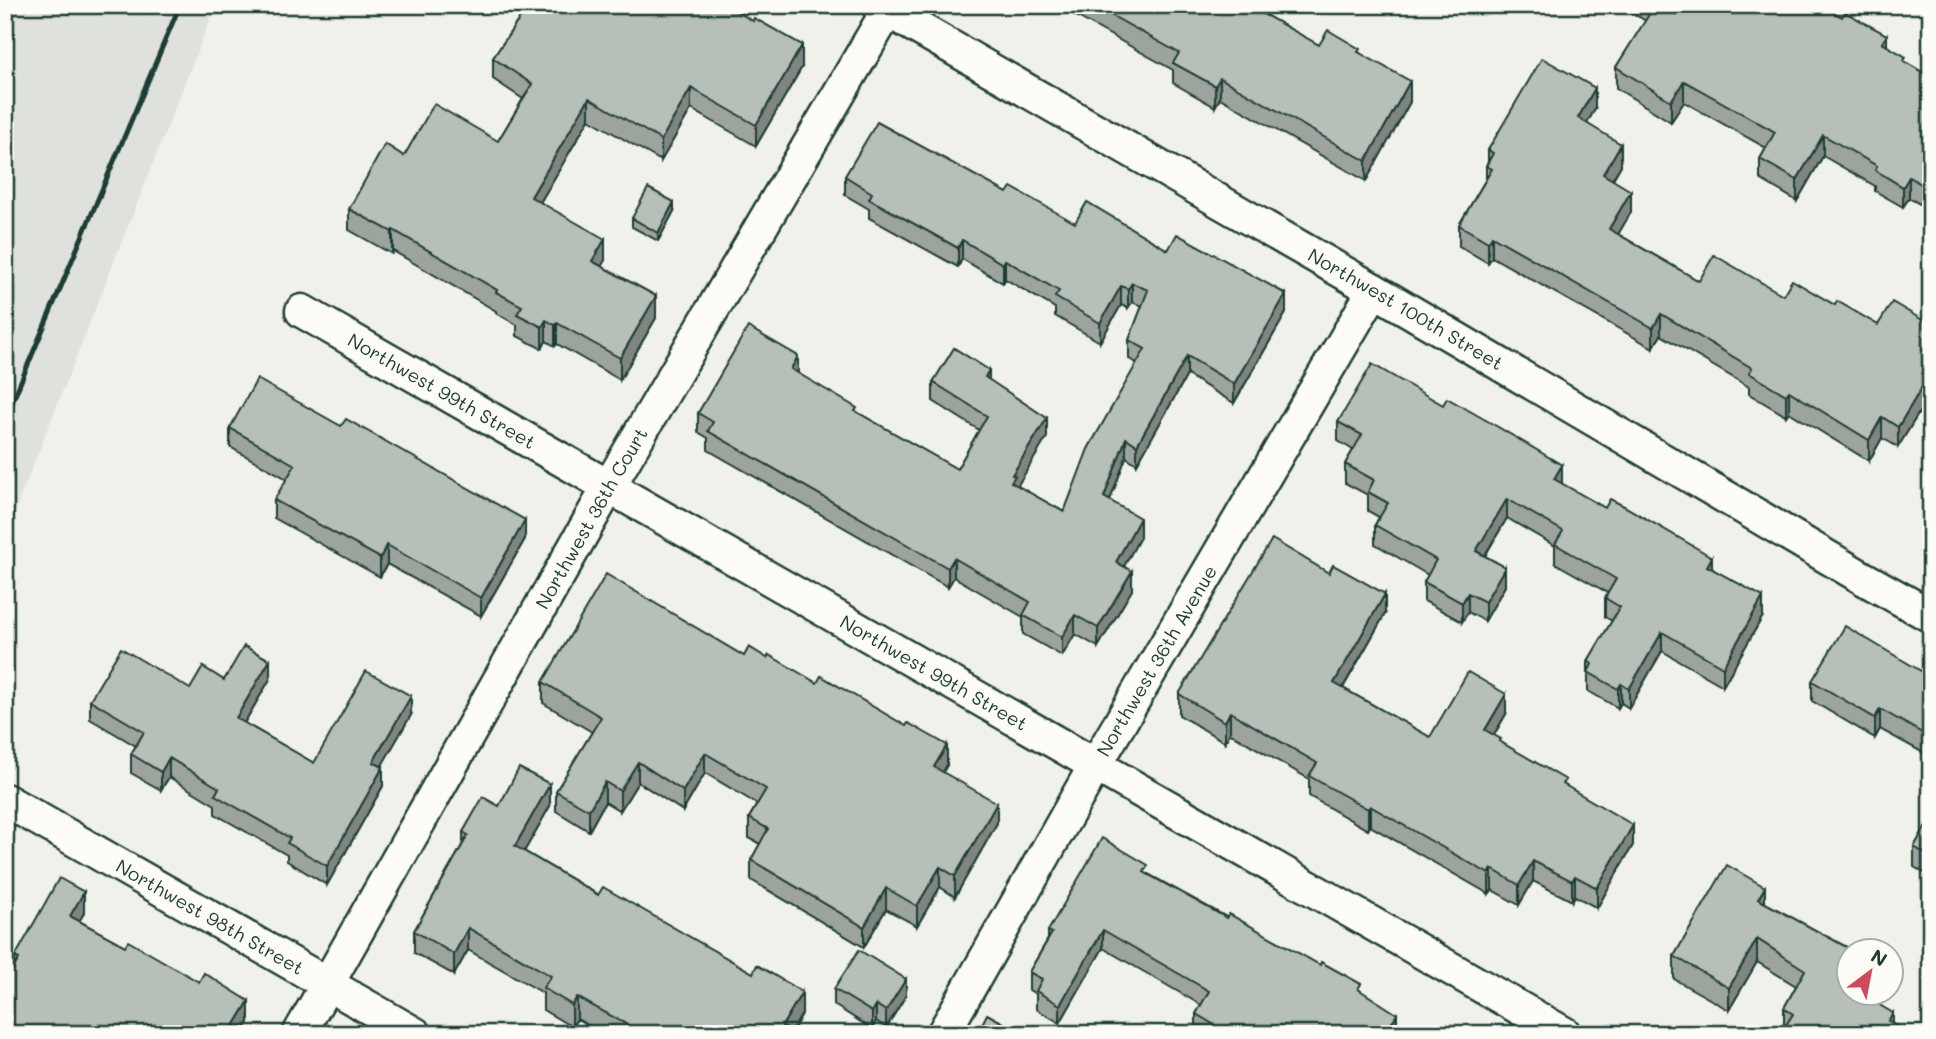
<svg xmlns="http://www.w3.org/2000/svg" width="1936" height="1039" viewBox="0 0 1936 1039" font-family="Mali,sans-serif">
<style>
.built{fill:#dfe2dc}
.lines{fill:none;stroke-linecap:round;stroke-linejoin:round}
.minor-casing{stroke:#1f3d34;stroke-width:37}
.minor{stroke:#fdfcf7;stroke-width:32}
.rail{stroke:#1f3d34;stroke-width:5}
.wall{fill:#9da49e;stroke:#1f3d34;stroke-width:2}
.shaded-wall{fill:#7f8681;stroke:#1f3d34;stroke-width:2}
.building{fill:#b6bfb8;stroke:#1f3d34;stroke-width:2}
.labels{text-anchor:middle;stroke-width:5;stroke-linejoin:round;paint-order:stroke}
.street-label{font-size:19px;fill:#1f3d34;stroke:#fdfcf7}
</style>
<rect width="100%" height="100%" fill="#f0f1eb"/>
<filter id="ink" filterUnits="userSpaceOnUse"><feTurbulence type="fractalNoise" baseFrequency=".0143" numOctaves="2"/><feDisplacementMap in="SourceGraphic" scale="14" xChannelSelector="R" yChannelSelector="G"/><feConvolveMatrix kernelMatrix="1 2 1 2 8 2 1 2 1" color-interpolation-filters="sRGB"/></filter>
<g filter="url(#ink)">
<polygon class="built" points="5,5 216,5 5,536"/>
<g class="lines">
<defs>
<g id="minor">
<path id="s1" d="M 878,5 L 1374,290 L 1863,578 L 1931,616"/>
<path id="s2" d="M 302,311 L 1565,1034"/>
<path id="s3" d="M 5,800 L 415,1034"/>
<path id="s4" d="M 299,1034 L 608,488 L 891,5"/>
<path id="s5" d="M 943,1034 L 1096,764 L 1374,290"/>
</g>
</defs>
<use href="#minor" class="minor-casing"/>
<use href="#minor" class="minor"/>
<polyline class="rail" points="5,419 180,5"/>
</g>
<g class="wall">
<polygon points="1048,5 1272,5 1267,16 1319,45 1360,53 1410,102 1366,181 1220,98 1215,107 1173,83 1173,70 1058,6 1056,9"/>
<polygon points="1619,5 1820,5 1887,46 1906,63 1931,77 1931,210 1909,198 1903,207 1875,191 1875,186 1823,156 1797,201 1760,179 1760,159 1766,148 1684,102 1671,122 1616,88 1616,67 1646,21"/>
<polygon points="519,10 802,67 756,146 691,109 661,161 589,119 540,202 605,260 601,266 656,318 620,380 557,344 555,346 546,341 542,349 517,336 517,325 496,313 496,311 393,251 392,254 349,230 349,209 404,156 498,141 523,99 493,79 493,58 519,19"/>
<polygon points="1595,109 1587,123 1621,165 1613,179 1631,212 1618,234 1699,281 1835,305 1878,325 1931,325 1931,393 1898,447 1882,438 1869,461 1789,412 1786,416 1749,394 1749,387 1661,335 1653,348 1492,257 1488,263 1459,246 1459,225 1486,179 1486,166 1488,161 1488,150"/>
<polygon points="845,176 1007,193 1075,223 1168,250 1286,313 1234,403 1187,375 1137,464 1126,457 1110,500 1140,537 1124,566 1132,590 1098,647 1075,634 1062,656 1023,634 1023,617 954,577 948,587 708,450 708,438 698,432 698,413 798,374 857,412 957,469 979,430 933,401 933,382 989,380 1047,437 1017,486 1064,512 1137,363 1129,359 1129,340 1142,306 1132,302 1128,308 1121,305 1100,342 1055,316 1055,308 1005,279 1003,283 962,259 958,267 869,218 869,209 845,195"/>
<polygon points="674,211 658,241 632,227 632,218"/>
<polygon points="1338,422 1562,484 1712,568 1763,616 1723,686 1662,651 1629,708 1621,703 1618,708 1588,691 1588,661 1612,621 1605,617 1605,598 1608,593 1555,563 1555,546 1507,518 1485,556 1505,586 1485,621 1468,612 1462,622 1424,601 1424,582 1428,575 1375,544 1375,525 1379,517 1368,511 1368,495 1345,483 1345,464 1353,450 1338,441"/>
<polygon points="230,428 525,539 481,616 387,564 380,577 274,518 274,500 287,479 230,447"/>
<polygon points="1385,614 1343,688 1430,737 1506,714 1494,735 1501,742 1566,786 1633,845 1597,908 1575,896 1572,901 1533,881 1519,905 1492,890 1489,894 1370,826 1368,830 1309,796 1309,779 1230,733 1225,742 1179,715 1179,694"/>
<polygon points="744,656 947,765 943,772 997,823 955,897 940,887 917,926 886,909 864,947 751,880 751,860 760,844 749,838 749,818 757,804 705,773 683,811 638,782 620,811 605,802 589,831 556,811 556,791 592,732 543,703 543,682"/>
<polygon points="1931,677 1931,757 1880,729 1875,738 1812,701 1812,681"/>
<polygon points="270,679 244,723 314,763 411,715 381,766 383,786 327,885 287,861 287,855 215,814 215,805 169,777 161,790 131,773 131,754 136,746 90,719 90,700 190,689 224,680"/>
<polygon points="499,806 550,806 524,851 802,1014 792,1032 795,1034 604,1034 577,1019 572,1027 543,1010 543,993 468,950 454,975 414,953 414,931 463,844 463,832"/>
<polygon points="1931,817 1931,877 1914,867 1914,847"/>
<polygon points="1148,874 1361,991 1397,1032 1396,1034 1198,1034 1196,1032 1196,1014 1201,1005 1103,948 1060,1023 1036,1009 1036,994 1029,990 1029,972 1048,939 1048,931"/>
<polygon points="1765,903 1866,993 1866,998 1893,1024 1911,1034 1786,1034 1786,1032 1784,1030 1784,1008 1796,986 1757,962 1729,1010 1674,979 1674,956"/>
<polygon points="84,913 79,921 249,1022 242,1034 5,1034 5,983 15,966 15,957"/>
<polygon points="834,989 906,995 886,1028 876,1021 872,1029 834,1005"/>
</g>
<g class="shaded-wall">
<polygon points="1261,5 1272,5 1258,32 1258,11"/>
<polygon points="1887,35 1887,56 1882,43"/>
<polygon points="802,45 802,67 756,146 756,125"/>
<polygon points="1220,78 1220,98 1215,107 1215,86"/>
<polygon points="1410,81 1410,102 1366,181 1366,161"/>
<polygon points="1684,81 1684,102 1671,122 1671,101"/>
<polygon points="691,88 691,109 661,161 661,140"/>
<polygon points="1595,88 1595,109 1578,139 1578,118"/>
<polygon points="589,98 589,119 531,218 531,197"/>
<polygon points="1823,135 1823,156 1797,201 1797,180"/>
<polygon points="1621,144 1621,165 1603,195 1603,174"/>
<polygon points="1909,177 1909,198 1903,207 1903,187"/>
<polygon points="1631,191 1631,212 1609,250 1609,229"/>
<polygon points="674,202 674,211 658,241 658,233"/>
<polygon points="393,230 393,251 392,254 392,232"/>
<polygon points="1492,236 1492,257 1488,263 1488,242"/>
<polygon points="605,239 605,260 592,283 592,261"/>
<polygon points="962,240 962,259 958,267 958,248"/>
<polygon points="1005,260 1005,279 1003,283 1003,264"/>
<polygon points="1132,283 1132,302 1128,308 1128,289"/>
<polygon points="1121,286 1121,305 1100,342 1100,323"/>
<polygon points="1286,294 1286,313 1234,403 1234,384"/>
<polygon points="656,296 656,318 620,380 620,358"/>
<polygon points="1661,314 1661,335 1653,348 1653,328"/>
<polygon points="546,320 546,341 542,349 542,327"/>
<polygon points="557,323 557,344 555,346 555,325"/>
<polygon points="798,356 798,375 791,369"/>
<polygon points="1187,356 1187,375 1137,464 1137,445"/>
<polygon points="989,370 989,389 985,377"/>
<polygon points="1931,372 1931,393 1898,447 1898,427"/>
<polygon points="1789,391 1789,412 1786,416 1786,395"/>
<polygon points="1882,417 1882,438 1869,461 1869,440"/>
<polygon points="1047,418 1047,437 1015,490 1011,482 1012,475"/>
<polygon points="1126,438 1126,457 1104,516 1104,497"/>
<polygon points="1562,465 1562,484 1554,479"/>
<polygon points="1507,499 1507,518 1476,570 1476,551"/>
<polygon points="1140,518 1140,537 1116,581 1116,562"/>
<polygon points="525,520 525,539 481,616 481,598"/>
<polygon points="387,545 387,564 380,577 380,558"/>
<polygon points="1712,557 1712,577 1707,566"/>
<polygon points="954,558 954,577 948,587 948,568"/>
<polygon points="1505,567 1505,586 1485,621 1485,602"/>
<polygon points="1132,571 1132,590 1098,647 1098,628"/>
<polygon points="1468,593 1468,612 1462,622 1462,603"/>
<polygon points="1385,594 1385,614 1334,703 1334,683"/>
<polygon points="1763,597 1763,616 1723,686 1723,667"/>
<polygon points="1075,615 1075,634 1062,656 1062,637"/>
<polygon points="1662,632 1662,651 1629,708 1629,689"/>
<polygon points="270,660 270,679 236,737 236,718"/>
<polygon points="1621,684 1621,703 1618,708 1618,689"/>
<polygon points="1506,694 1506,714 1485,750 1485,730"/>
<polygon points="411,696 411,715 373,781 373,762"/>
<polygon points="1880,709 1880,729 1875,738 1875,718"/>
<polygon points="1230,712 1230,733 1225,742 1225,722"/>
<polygon points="947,745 947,765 934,787 934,767"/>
<polygon points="705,753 705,773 683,811 683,791"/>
<polygon points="169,758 169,777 161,790 161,772"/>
<polygon points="638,762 638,782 620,811 620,791"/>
<polygon points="383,767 383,786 327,885 327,866"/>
<polygon points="605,782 605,802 589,831 589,810"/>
<polygon points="550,784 550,806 515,868 515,846"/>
<polygon points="997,803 997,823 955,897 955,876"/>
<polygon points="1370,806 1370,826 1368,830 1368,809"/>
<polygon points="1633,825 1633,845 1597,908 1597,888"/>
<polygon points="1533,861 1533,881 1519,905 1519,885"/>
<polygon points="940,867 940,887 917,926 917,906"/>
<polygon points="1492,869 1492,890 1489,894 1489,874"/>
<polygon points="1575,876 1575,896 1572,901 1572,881"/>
<polygon points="1765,887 1765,909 1758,899"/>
<polygon points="886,888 886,909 864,947 864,927"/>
<polygon points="84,892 84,913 70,937 70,916"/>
<polygon points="468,928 468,950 454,975 454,954"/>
<polygon points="1103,930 1103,948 1060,1023 1060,1005"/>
<polygon points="1757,939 1757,962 1729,1010 1729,988"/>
<polygon points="906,979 906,995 886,1028 886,1011"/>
<polygon points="802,992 802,1014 790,1034 782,1026"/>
<polygon points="577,997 577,1019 572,1027 572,1005"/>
<polygon points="249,1001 249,1022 242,1034 229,1034"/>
<polygon points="876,1005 876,1021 872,1029 872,1012"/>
<polygon points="1893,1013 1893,1034 1888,1021"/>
<polygon points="1397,1014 1397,1032 1396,1034 1385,1034"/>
</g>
<g class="building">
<polygon points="522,5 726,5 753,21 754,18 802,45 756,125 691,88 661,140 589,98 531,197 605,239 592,261 656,296 620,358 557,323 555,325 546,320 542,327 517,314 522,306 496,292 497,290 393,230 392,232 349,209 385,144 404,156 434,104 498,141 532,84 493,58 524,12 519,10"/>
<polygon points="1093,5 1261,5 1258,11 1319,45 1328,30 1360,49 1358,52 1410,81 1366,161 1220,78 1215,86 1173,63 1179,53"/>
<polygon points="1655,5 1820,5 1842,17 1845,12 1887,35 1882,43 1906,57 1904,61 1931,77 1931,190 1909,177 1903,187 1875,170 1877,166 1823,135 1797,180 1760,159 1775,132 1684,81 1671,101 1616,67"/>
<polygon points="1542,58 1595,88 1578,118 1621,144 1603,174 1631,191 1609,229 1699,281 1714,255 1783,295 1792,280 1835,305 1837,301 1878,325 1892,302 1931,325 1931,372 1898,427 1882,417 1869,440 1789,391 1786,395 1749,373 1752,368 1661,314 1653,328 1492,236 1488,242 1459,225 1492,169 1486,166 1493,153 1488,150"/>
<polygon points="877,122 1007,193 1011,187 1075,223 1087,202 1168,250 1177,234 1286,294 1234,384 1187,356 1137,445 1126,438 1104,497 1140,518 1116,562 1132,571 1098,628 1075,615 1062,637 1023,615 1030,602 954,558 948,568 708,431 713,422 698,413 748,327 798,356 791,369 857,408 855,411 957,469 987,416 933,382 954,348 989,370 985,377 1047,418 1012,475 1015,476 1011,482 1064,512 1088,449 1145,349 1129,340 1148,290 1132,283 1128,289 1121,286 1100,323 1055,297 1059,291 1005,260 1003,264 962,240 958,248 869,199 872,193 845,176"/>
<polygon points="648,188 674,202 658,233 632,218"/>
<polygon points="1372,364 1443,405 1447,398 1498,427 1562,465 1554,479 1605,508 1610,499 1624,506 1712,557 1707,566 1763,597 1723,667 1662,632 1629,689 1621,684 1618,689 1588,672 1592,664 1588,661 1620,607 1605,598 1616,579 1555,544 1563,531 1507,499 1476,551 1505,567 1485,602 1468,593 1462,603 1424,582 1436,560 1375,525 1388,503 1368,492 1374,480 1345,464 1362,435 1338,422"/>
<polygon points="257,379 341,426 346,419 525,520 481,598 387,545 380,558 274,500 295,465 230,428"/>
<polygon points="1272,539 1329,573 1333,565 1385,594 1334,683 1430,737 1468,672 1506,694 1485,730 1501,739 1499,741 1566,780 1563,784 1633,825 1597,888 1575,876 1572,881 1533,861 1519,885 1492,869 1489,874 1370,806 1368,809 1309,776 1317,763 1230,712 1225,722 1179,694"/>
<polygon points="606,574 744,656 749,647 767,658 769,655 817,683 821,676 906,726 908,723 947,745 934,767 997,803 955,876 940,867 917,906 886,888 864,927 751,860 768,829 749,818 766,789 705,753 683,791 638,762 620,791 605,782 589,810 556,791 601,717 543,682"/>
<polygon points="1845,626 1931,677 1931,738 1880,709 1875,718 1812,681"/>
<polygon points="244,646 270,660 236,718 314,763 366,671 411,696 373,762 383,767 327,866 287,843 290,838 215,795 219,788 169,758 161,772 131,754 144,732 90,700 121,648 190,689 203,667 224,680"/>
<polygon points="519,768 550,784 515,846 598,895 603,887 753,973 757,965 802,992 782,1026 795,1034 639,1034 634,1031 635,1029 577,997 572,1005 543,988 551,976 468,928 454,954 414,931 468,835 463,832 483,797 499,806"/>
<polygon points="1931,817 1931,857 1914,847"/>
<polygon points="1102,838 1148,865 1144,872 1227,918 1229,914 1320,965 1321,962 1361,984 1358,989 1397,1014 1385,1034 1230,1034 1196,1014 1209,991 1103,930 1060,1005 1036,991 1042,979 1029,972 1052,933 1048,931"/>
<polygon points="1727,865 1765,887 1758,899 1854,951 1849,951 1849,993 1859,993 1893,1013 1888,1021 1911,1034 1802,1034 1786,1025 1793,1014 1784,1008 1805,970 1757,939 1729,988 1674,956"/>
<polygon points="59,878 84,892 70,916 125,946 128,941 199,982 204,973 249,1001 229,1034 29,1034 5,1020 5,983 19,959 15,957"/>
<polygon points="859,950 906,979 886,1011 876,1005 872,1012 834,989"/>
<polygon points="987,1014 1024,1034 977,1034"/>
</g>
</g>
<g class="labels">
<g class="street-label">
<text dy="7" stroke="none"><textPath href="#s1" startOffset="609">Northwest 100th Street</textPath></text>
<text dy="7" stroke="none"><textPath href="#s2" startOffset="161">Northwest 99th Street</textPath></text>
<text dy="7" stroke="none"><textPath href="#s4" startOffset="593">Northwest 36th Court</textPath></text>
<text dy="7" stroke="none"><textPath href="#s5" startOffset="430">Northwest 36th Avenue</textPath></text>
<text dy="7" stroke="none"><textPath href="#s2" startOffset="728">Northwest 99th Street</textPath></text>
<text dy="7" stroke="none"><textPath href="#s3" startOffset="236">Northwest 98th Street</textPath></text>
</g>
</g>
<rect width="1936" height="1039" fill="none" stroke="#fdfcf7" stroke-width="28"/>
<rect x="14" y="14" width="1908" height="1011" fill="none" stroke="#1f3d34" stroke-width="2.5" filter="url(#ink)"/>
<g transform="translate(1870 972) rotate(32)"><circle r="33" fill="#fdfcf7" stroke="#a4b0a9" stroke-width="2"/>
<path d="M0-5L12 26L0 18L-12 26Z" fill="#d1495b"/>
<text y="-10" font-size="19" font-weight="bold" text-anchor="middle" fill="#1f3d34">N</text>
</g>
</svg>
